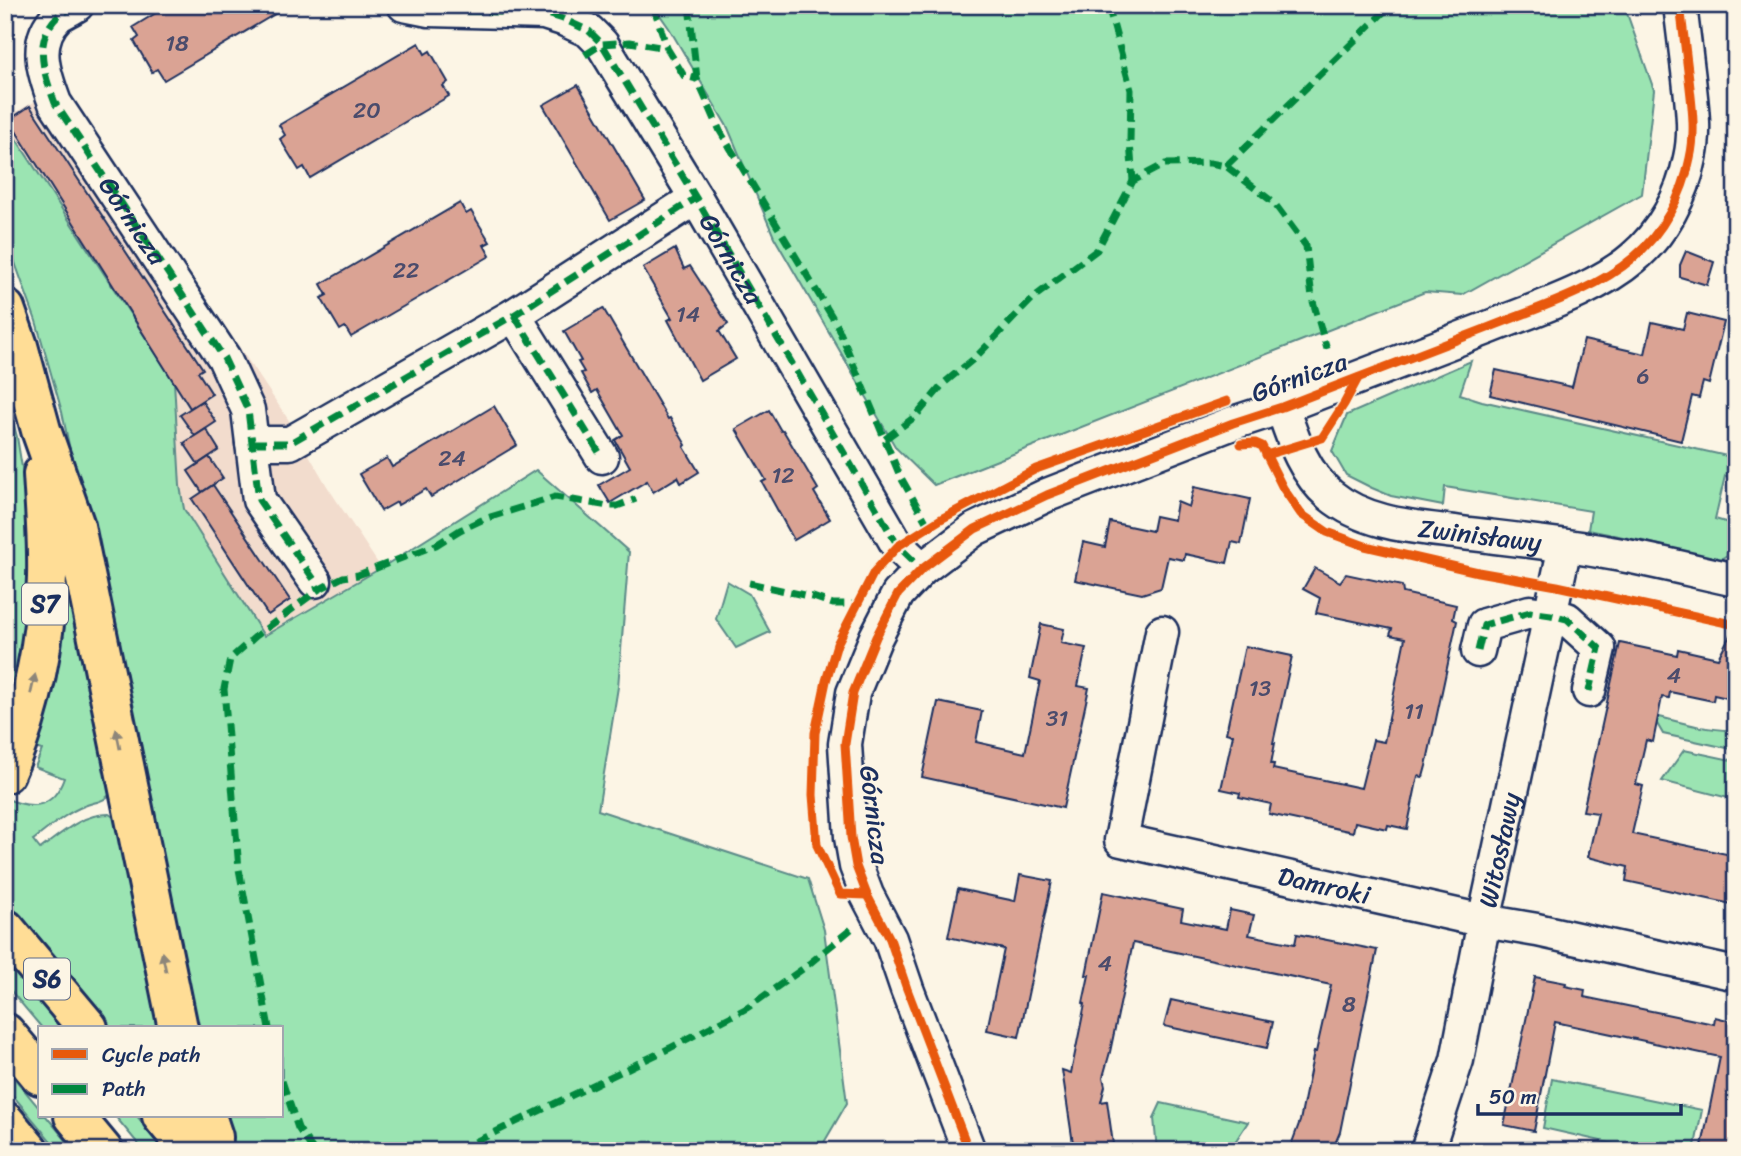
<svg xmlns="http://www.w3.org/2000/svg" width="1741" height="1156" viewBox="0 0 1741 1156" font-family="Sriracha,sans-serif">
<style>
.built{fill:#f2dccd}
.green{fill:#9be4b2;stroke:#5b8a88;stroke-width:2}
.building{fill:#daa394;stroke:#1b2f5e;stroke-width:2}
.lines{fill:none;stroke-linecap:round;stroke-linejoin:round}
.street-casing{stroke:#1b2f5e;stroke-width:37}
.highway-casing{stroke:#1b2f5e;stroke-width:44}
.street{stroke:#fcf5e5;stroke-width:32}
.highway{stroke:#ffdd96;stroke-width:38}
.quiet{stroke:#00873e;stroke-width:7;stroke-dasharray:14 7;stroke-linecap:butt}
.cycleway-casing{stroke:#fcf5e5;stroke-width:13}
.cycleway{stroke:#e8590c;stroke-width:9}
.oneway{fill:#8d867a}
.labels{text-anchor:middle;stroke-width:5;stroke-linejoin:round;paint-order:stroke}
.number-label{font-size:23px;fill:#4b4c6c}
.shield{fill:#fcf5e5;stroke:#5e6a86;stroke-width:2}
.shield-label{font-size:24px;font-weight:bold;fill:#1b2f5e}
.street-label{font-size:26px;fill:#1b2f5e;stroke:#fcf5e5}
</style>
<rect width="100%" height="100%" fill="#fcf5e5"/>
<filter id="ink" filterUnits="userSpaceOnUse"><feTurbulence type="fractalNoise" baseFrequency=".0143" numOctaves="2"/><feDisplacementMap in="SourceGraphic" scale="14" xChannelSelector="R" yChannelSelector="G"/><feConvolveMatrix kernelMatrix="1 2 1 2 8 2 1 2 1" color-interpolation-filters="sRGB"/></filter>
<g filter="url(#ink)">
<polygon class="built" points="65,90 290,422 327,486 381,568 264,637 184,509 180,486 173,380 5,122 5,118 34,102"/>
<g class="green">
<polygon points="653,5 1624,5 1654,90 1642,194 1462,295 1425,292 934,485 896,448 774,237 728,128 669,28"/>
<polygon points="5,122 174,381 180,486 184,509 264,636 381,568 536,470 629,552 618,687 598,810 808,879 824,930 847,1103 819,1151 335,1151 330,1146 332,1151 238,1151 219,1116 282,1116 282,1028 191,1028 62,412 36,321 5,235"/>
<polygon points="1471,361 1460,394 1482,401 1736,458 1736,478 1725,476 1715,519 1736,525 1736,529 1729,544 1736,547 1736,550 1717,561 1648,542 1588,530 1591,511 1445,487 1443,506 1391,496 1372,488 1346,475 1332,451 1347,415"/>
<polygon points="5,392 17,437 26,492 29,591 18,676 5,724"/>
<path d="M 66,575 L 112,791 C 105,803 95,801 84,806 C 66,813 49,828 33,840 L 40,849 C 61,834 81,814 109,814 L 119,821 L 166,1028 L 109,1028 L 5,904 L 5,798 C 32,810 53,809 64,778 L 35,767 L 42,750 L 34,748 Z"/>
<polygon points="727,581 749,594 770,632 736,648 716,619"/>
<path d="M 1652,715 C 1679,722 1708,731 1736,730 L 1736,750 L 1663,734 Z"/>
<polygon points="1684,750 1736,761 1736,800 1662,781"/>
<polygon points="5,958 64,1028 42,1028 5,984"/>
<polygon points="5,1067 40,1109 40,1116 46,1116 75,1151 59,1151 5,1086"/>
<polygon points="1552,1079 1702,1110 1694,1151 1645,1151 1543,1128"/>
<polygon points="1161,1103 1248,1122 1229,1151 1157,1151 1154,1118"/>
<polygon points="115,1116 137,1116 166,1151 144,1151"/>
</g>
<g class="building">
<polygon points="169,5 290,5 164,80 157,69 152,72 134,41 139,37 133,27"/>
<polygon points="419,43 425,54 430,51 448,82 443,86 449,96 310,178 304,167 299,170 280,139 285,135 279,125"/>
<polygon points="578,85 645,200 610,220 543,105"/>
<polygon points="30,106 203,369 198,372 212,394 190,408 9,120"/>
<polygon points="460,203 466,214 471,211 490,242 484,245 490,256 351,337 345,327 340,330 321,298 327,295 321,284"/>
<polygon points="675,249 684,269 690,266 728,324 719,331 736,359 700,380 668,320 672,318 643,268"/>
<polygon points="1686,251 1714,262 1707,285 1680,277 1680,265"/>
<polygon points="603,308 668,419 670,418 686,445 684,447 699,472 681,483 678,477 653,492 647,481 610,503 599,485 630,467 615,440 623,435 597,390 592,393 581,373 584,372 578,362 581,361 564,331"/>
<polygon points="1687,313 1724,322 1709,384 1703,382 1699,398 1692,396 1681,441 1490,395 1496,370 1572,387 1584,340 1645,354 1652,322 1683,329"/>
<polygon points="202,401 216,422 195,436 180,415"/>
<polygon points="494,406 517,445 431,497 426,489 398,505 397,502 381,511 359,474 387,458 392,467"/>
<polygon points="769,410 781,431 783,430 818,489 814,492 830,519 794,540 762,482 766,480 736,429"/>
<polygon points="206,429 219,450 198,464 184,443"/>
<polygon points="209,457 223,478 202,492 188,471"/>
<polygon points="213,485 290,600 268,615 192,499"/>
<polygon points="1194,487 1250,499 1241,544 1232,542 1227,563 1185,554 1184,560 1168,557 1161,588 1142,594 1075,580 1083,542 1105,547 1110,522 1152,531 1155,516 1174,520 1177,502 1189,507"/>
<polygon points="1315,568 1340,582 1346,574 1402,586 1403,593 1456,605 1453,619 1457,621 1426,766 1423,777 1418,776 1407,829 1388,825 1387,829 1355,822 1353,832 1269,814 1271,804 1239,797 1240,793 1221,789 1233,735 1226,733 1245,646 1292,656 1273,743 1275,743 1271,764 1274,764 1273,769 1361,788 1373,740 1384,742 1405,638 1390,635 1392,629 1316,613 1320,598 1303,589"/>
<polygon points="1041,624 1064,629 1061,643 1086,648 1078,686 1089,688 1063,808 922,777 938,702 982,711 976,742 1025,753 1040,681 1030,678"/>
<polygon points="1736,624 1736,700 1714,695 1713,701 1670,692 1669,698 1662,697 1653,742 1646,740 1636,784 1643,786 1632,834 1736,856 1736,905 1626,881 1628,867 1588,857 1598,813 1583,811 1620,643 1677,655 1678,649 1718,658"/>
<polygon points="1020,875 1052,881 1019,1037 987,1030 1004,949 948,937 958,889 1015,901"/>
<polygon points="1103,892 1183,909 1181,920 1226,929 1230,910 1254,915 1249,935 1295,944 1297,934 1377,950 1340,1132 1332,1151 1289,1151 1300,1121 1314,1052 1316,1052 1331,985 1133,943 1110,1052 1103,1077 1105,1086 1101,1102 1107,1101 1113,1144 1074,1150 1062,1070 1071,1073 1085,1004 1083,1003 1089,975 1086,975"/>
<polygon points="1535,977 1566,983 1565,986 1585,990 1584,997 1714,1024 1715,1017 1736,1022 1736,1151 1701,1151 1720,1057 1555,1022 1534,1131 1504,1125"/>
<polygon points="1171,1000 1273,1022 1267,1048 1164,1026"/>
</g>
<g class="lines">
<defs>
<g id="street">
<path id="s1" d="M 77,5 C 71,9 64,12 58,16 C 32,41 44,74 55,103 L 224,358 L 248,410 L 259,500 L 315,581"/>
<path id="s2" d="M 404,5 L 429,10 L 544,13 L 563,19 L 589,31 L 602,44 L 696,198 L 898,546 L 922,569"/>
<polyline points="514,315 602,457"/>
<path id="s3" d="M 1282,407 C 1293,439 1303,472 1330,495 C 1366,525 1417,527 1462,533 C 1511,539 1561,544 1610,553 C 1652,560 1694,571 1736,580"/>
<polyline points="252,443 290,443 514,315 696,198"/>
<path id="s4" d="M 1162,632 L 1121,840 L 1484,921 L 1537,930 L 1736,974"/>
<polyline points="1478,651 1484,625 1530,612 1551,615 1567,619 1599,648 1589,691"/>
<path d="M 969,1151 L 907,989 L 890,939 L 867,895 L 856,866 L 851,837 L 845,744 L 853,693 L 876,637 L 898,594 L 922,569 L 975,529 L 1047,495 L 1233,423 L 1282,407 C 1351,380 1420,354 1490,327 C 1535,309 1596,290 1633,258 C 1662,234 1683,195 1690,158 C 1696,132 1692,106 1689,79 C 1686,54 1683,30 1680,5"/>
<path id="s5" d="M 1427,1151 L 1457,1060 L 1484,921 L 1565,546"/>
</g>
<g id="highway">
<polyline points="5,309 18,346 41,430 75,526 178,1028"/>
<path d="M 5,773 C 31,715 46,641 47,577 C 48,543 45,509 43,474"/>
<polyline points="5,929 88,1028"/>
<polyline points="5,1033 40,1075"/>
<polyline points="74,1116 103,1151"/>
<polyline points="162,1116 191,1151"/>
<polyline points="206,1116 213,1137 212,1151"/>
<polyline points="5,1122 29,1151"/>
</g>
</defs>
<use href="#street" class="street-casing"/>
<use href="#highway" class="highway-casing"/>
<use href="#street" class="street"/>
<use href="#highway" class="highway"/>
<g class="quiet">
<path d="M 77,5 C 71,9 64,12 58,16 C 32,41 44,74 55,103 L 224,358 L 248,410 L 259,500 L 315,581 L 318,590"/>
<polyline points="404,5 429,10 544,13 563,19 589,31 602,44 696,198 898,546 922,569"/>
<polyline points="653,5 667,48"/>
<polyline points="689,5 697,79 720,131 837,325 900,476 929,527"/>
<polyline points="1108,5 1131,90 1130,142 1133,181"/>
<polyline points="585,55 602,44 630,42 667,48 684,76 697,79"/>
<polyline points="1226,166 1391,5"/>
<polyline points="514,315 602,457"/>
<polyline points="885,439 916,416 944,383 976,357 1034,297 1097,250 1133,181 1165,164 1210,163 1226,166 1274,203 1306,246 1312,298 1327,349"/>
<polyline points="252,443 290,443 514,315 696,198"/>
<polyline points="749,583 813,597 833,604 857,604"/>
<polyline points="1478,651 1484,625 1530,612 1551,615 1567,619 1599,648 1589,691"/>
<polyline points="269,1028 239,869 224,689 230,659 256,636 318,590 343,577 358,575 436,545 460,530 484,519 555,497 608,506 617,506 636,499"/>
<polyline points="282,1081 298,1128 314,1151"/>
<polyline points="456,1151 670,1048 747,1008 804,968 855,926"/>
</g>
<defs>
<g id="cycleway">
<polyline points="1241,444 1255,443 1262,446 1283,488 1301,514 1327,532 1365,546 1478,572 1557,586 1736,625"/>
<polyline points="1266,455 1322,438 1344,404 1358,378"/>
<polyline points="867,895 840,894 817,845 813,795 815,733 826,681 837,644 874,572 898,546 941,519 1036,469 1227,401"/>
<path d="M 969,1151 L 907,989 L 890,939 L 867,895 L 856,866 L 851,837 L 845,744 L 853,693 L 876,637 L 898,594 L 922,569 L 975,529 L 1047,495 L 1233,423 L 1282,407 C 1351,380 1420,354 1490,327 C 1535,309 1596,290 1633,258 C 1662,234 1683,195 1690,158 C 1696,132 1692,106 1689,79 C 1686,54 1683,30 1680,5"/>
</g>
</defs>
<use href="#cycleway" class="cycleway-casing"/>
<use href="#cycleway" class="cycleway"/>
</g>
<defs><path id="oneway-solid" d="M-6-.8H1V-3.2L6.5 0L1 3.2V.8H-6Z" transform="scale(1.75)"/></defs>
<g class="oneway">
<use href="#oneway-solid" transform="translate(33 684) rotate(-77)"/>
<use href="#oneway-solid" transform="translate(118 739) rotate(-101)"/>
<use href="#oneway-solid" transform="translate(164 962) rotate(-102)"/>
</g>
</g>
<g class="labels">
<g class="number-label">
<text x="177" y="51">18</text>
<text x="367" y="118">20</text>
<text x="406" y="278">22</text>
<text x="688" y="322">14</text>
<text x="1643" y="384">6</text>
<text x="452" y="466">24</text>
<text x="783" y="483">12</text>
<text x="1674" y="683">4</text>
<text x="1260" y="696">13</text>
<text x="1414" y="719">11</text>
<text x="1057" y="726">31</text>
<text x="1105" y="971">4</text>
<text x="1349" y="1012">8</text>
</g>
<g class="shield">
<rect x="22" y="583.5" width="46" height="41" rx="5"/>
<rect x="24" y="958.5" width="46" height="41" rx="5"/>
</g>
<g class="shield-label">
<text x="45" y="612">S7</text>
<text x="47" y="987">S6</text>
</g>
<g class="street-label">
<text dy="9" stroke="none"><textPath href="#s1" startOffset="256">Górnicza</textPath></text>
<text dy="9" stroke="none"><textPath href="#s2" startOffset="458">Górnicza</textPath></text>
<text transform="translate(1299 377) rotate(-20)" y="9">Górnicza</text>
<text dy="9" stroke="none"><textPath href="#s3" startOffset="259">Zwinisławy</textPath></text>
<text transform="translate(875 815) rotate(83)" y="9">Górnicza</text>
<text dy="9" stroke="none"><textPath href="#s5" startOffset="310">Witosławy</textPath></text>
<text dy="9" stroke="none"><textPath href="#s4" startOffset="420">Damroki</textPath></text>
</g>
</g>
<rect width="1741" height="1156" fill="none" stroke="#fcf5e5" stroke-width="28"/>
<rect x="14" y="14" width="1713" height="1128" fill="none" stroke="#1b2f5e" stroke-width="2.5" filter="url(#ink)"/>
<rect x="38" y="1026" width="245" height="91" fill="#fcf5e5" stroke="#a2a6af" stroke-width="2"/>
<rect x="52" y="1049" width="35" height="10" fill="#e8590c" stroke="#a2a6af" stroke-width="2"/>
<text x="102" y="1062" font-size="21" fill="#1b2f5e">Cycle path</text>
<rect x="52" y="1084" width="35" height="10" fill="#00873e" stroke="#a2a6af" stroke-width="2"/>
<text x="102" y="1096" font-size="21" fill="#1b2f5e">Path</text>
<path d="M1478 1104v10h203v-10" fill="none" stroke="#1b2f5e" stroke-width="3.5"/>
<text x="1489" y="1104" font-size="21" fill="#1b2f5e" stroke="#fcf5e5" stroke-width="5" paint-order="stroke">50 m</text>
</svg>
